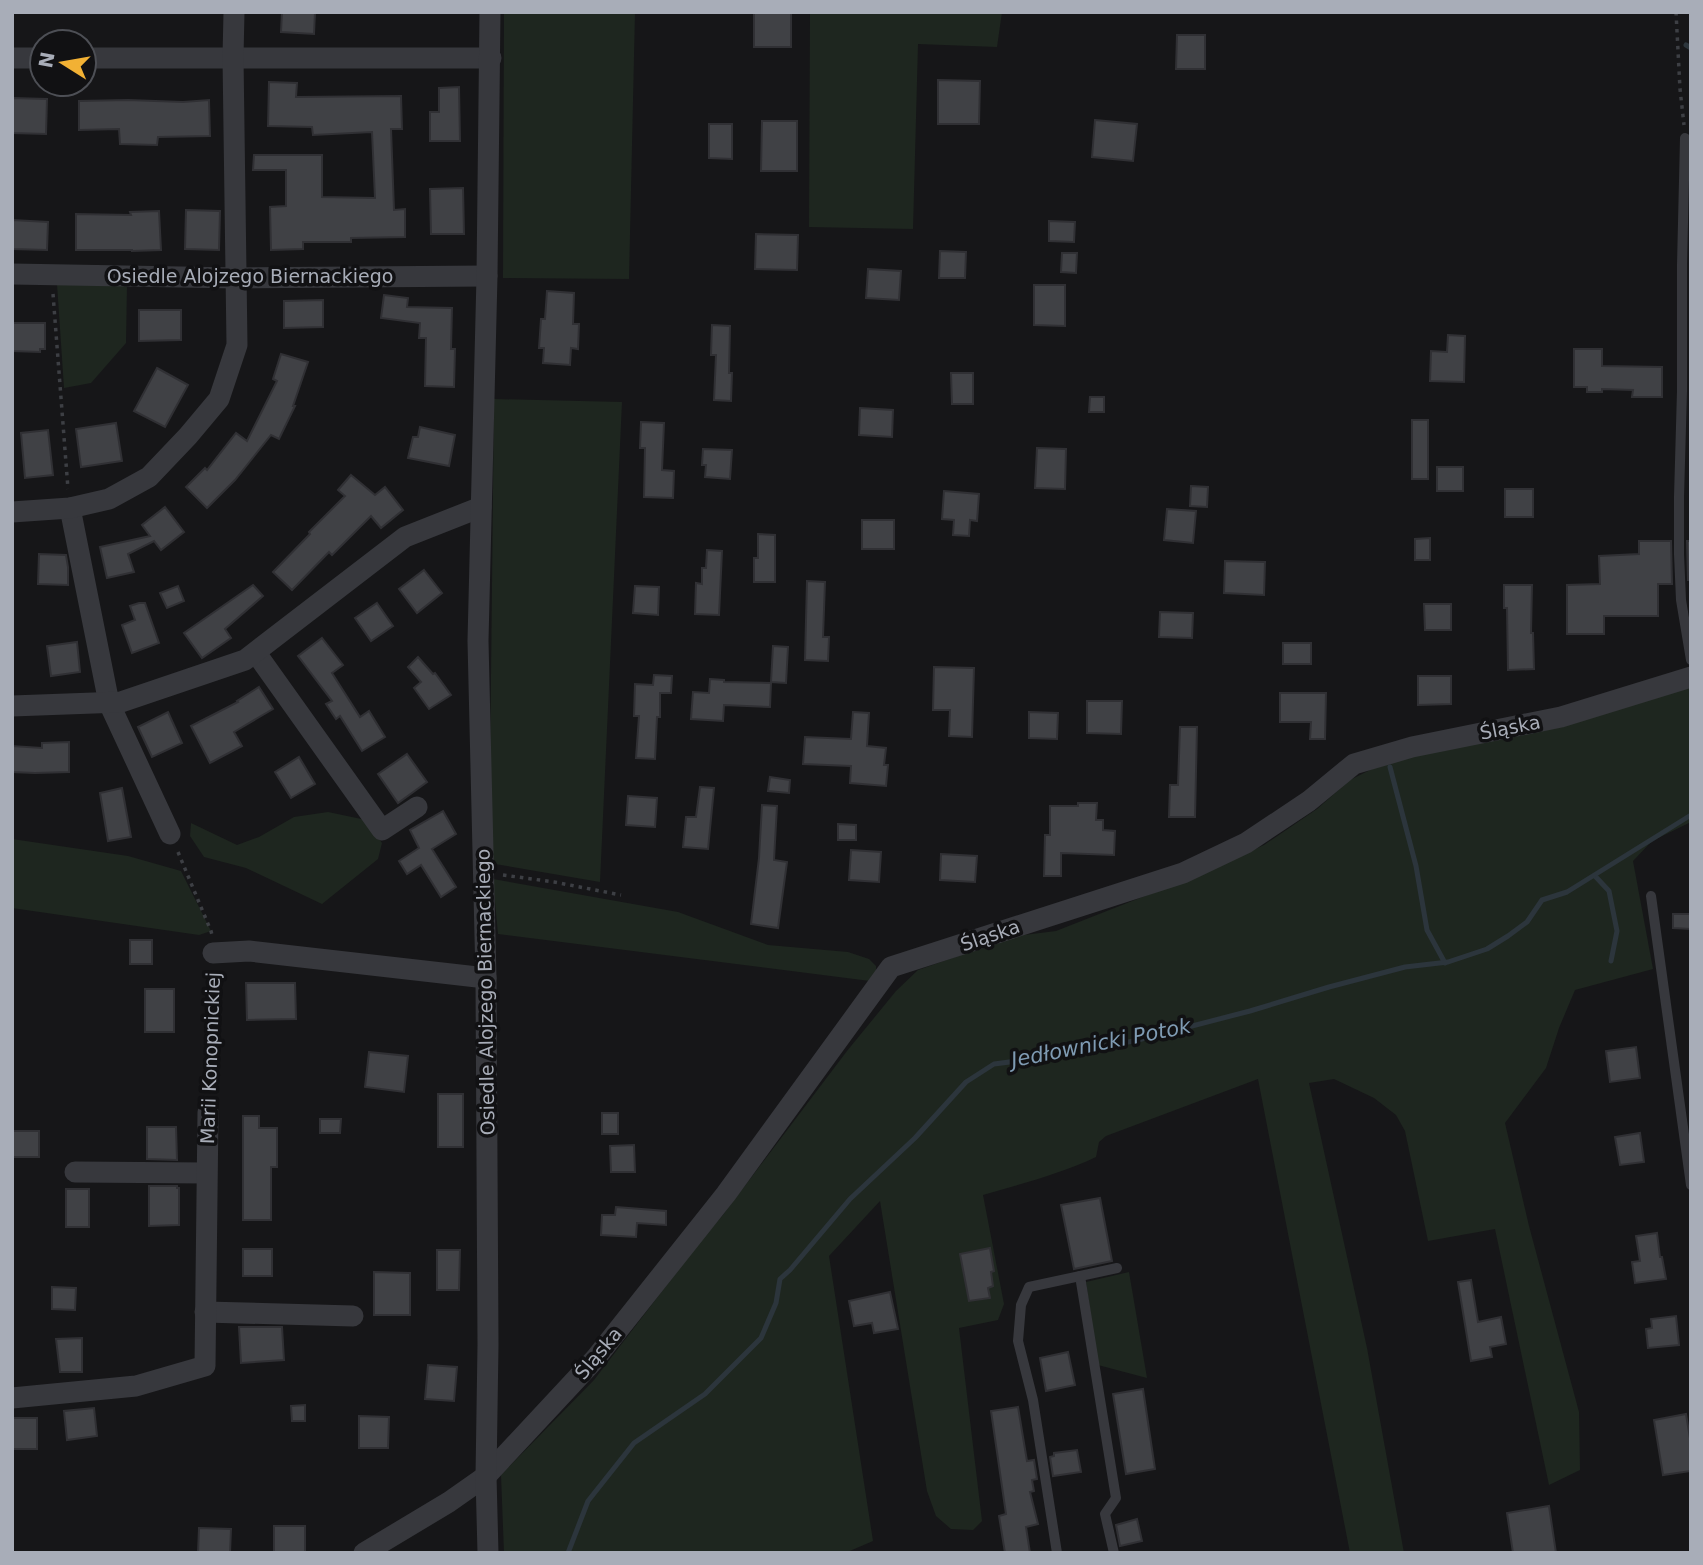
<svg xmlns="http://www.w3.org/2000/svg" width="1703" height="1565" viewBox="0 0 1703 1565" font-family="'DejaVu Sans',sans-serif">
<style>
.green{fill:#1e261f}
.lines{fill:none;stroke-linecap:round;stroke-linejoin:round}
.stream{stroke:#2c353c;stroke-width:5}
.building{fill:#404145;stroke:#303034;stroke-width:2}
.path{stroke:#3d3f44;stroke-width:3.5;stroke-dasharray:3.5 5;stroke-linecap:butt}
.lane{stroke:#37383d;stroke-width:10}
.street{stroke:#37383d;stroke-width:21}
.labels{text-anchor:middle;stroke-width:7;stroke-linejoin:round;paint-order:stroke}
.street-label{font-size:19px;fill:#a8adb8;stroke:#111113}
.water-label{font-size:21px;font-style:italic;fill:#7f9bb3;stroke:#111113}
</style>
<rect width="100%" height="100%" fill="#161618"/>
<g class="green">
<polygon points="504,12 635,12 629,279 503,278"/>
<polygon points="810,12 1002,12 997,47 918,44 913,229 809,227"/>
<polygon points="57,284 127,284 126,343 91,383 64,388"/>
<polygon points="494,399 622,402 600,882 489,863"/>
<path d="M 1691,682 L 1691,822 L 1652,841 L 1633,861 L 1653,969 L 1575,990 L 1559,1028 L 1546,1068 L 1505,1123 L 1529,1226 L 1579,1412 L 1580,1470 L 1549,1485 L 1495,1229 L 1428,1241 L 1405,1131 L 1396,1115 L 1374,1098 L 1334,1079 L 1309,1083 L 1367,1348 L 1404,1553 L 1350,1553 L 1258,1079 L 1106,1136 L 1099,1142 L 1096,1157 C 1060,1174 1021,1184 983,1195 L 1004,1304 L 998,1320 L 959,1328 L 982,1521 L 973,1530 L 951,1529 L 936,1516 L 927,1491 L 880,1201 L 829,1256 L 873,1541 L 845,1553 L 504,1553 L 501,1475 L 594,1380 L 699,1243 L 722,1216 L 847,1051 L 896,991 L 918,970 L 1015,936 L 1056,931 L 1211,870 L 1264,845 L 1317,809 L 1350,780 L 1380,765 Z"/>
<polygon points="328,812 366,820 382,843 378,859 322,904 246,868 204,857 190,836 191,823 237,845 259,837 294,817"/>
<polygon points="12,839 128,856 181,871 211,931 199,935 12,908"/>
<polygon points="493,879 678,912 768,945 848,952 869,959 876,966 876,978 870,981 498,934"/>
<polygon points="1129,1272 1147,1378 1098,1365 1086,1282"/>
</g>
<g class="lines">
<g class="stream">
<polyline points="1686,45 1691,48"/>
<polyline points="1390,767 1416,866 1427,930 1445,963"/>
<polyline points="1595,876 1609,891 1617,931 1611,961"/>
<polyline points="568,1553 588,1501 634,1443 705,1394 761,1338 776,1303 780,1279 790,1270 850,1199 915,1138 966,1082 994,1064 1063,1055 1092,1048 1134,1041 1250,1011 1329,987 1405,967 1448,962 1487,949 1508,936 1527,922 1542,900 1567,892 1691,815"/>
</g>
</g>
<g class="building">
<polygon points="282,12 315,12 314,34 281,32"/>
<rect x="754" y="12" width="37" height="35"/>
<polygon points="1177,35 1205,35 1205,69 1176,69"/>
<polygon points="938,80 980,81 979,124 938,124"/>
<polygon points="269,82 297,83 296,97 401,96 402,129 391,129 394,210 405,209 405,237 351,238 351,242 303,242 303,249 271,250 270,207 286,206 286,170 253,170 254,155 322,155 322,197 375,198 372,132 313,135 312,127 268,126"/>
<polygon points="459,87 460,141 430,141 430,112 439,112 439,88"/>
<polygon points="12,98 47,99 46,134 12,133"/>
<polygon points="128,100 183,102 209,100 210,136 158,137 157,145 120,144 119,129 79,130 79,101"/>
<polygon points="1095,120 1137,124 1133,161 1092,157"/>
<polygon points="762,121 797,121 797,171 761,171"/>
<polygon points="709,124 732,124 732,159 709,158"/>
<polygon points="463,188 464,234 431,234 430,189"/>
<polygon points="186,210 220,211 219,250 185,249"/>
<polygon points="159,211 161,250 132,251 132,250 76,250 76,214 131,215 130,212"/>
<polygon points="12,220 48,222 47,250 12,249"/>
<polygon points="1049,221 1075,222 1074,242 1049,241"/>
<polygon points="756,234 798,235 797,270 755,269"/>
<polygon points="940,251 966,252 965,278 939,278"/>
<polygon points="1062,253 1077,253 1076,273 1061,272"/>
<polygon points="868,269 901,271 899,300 866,298"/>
<polygon points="1034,285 1065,285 1065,326 1034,325"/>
<polygon points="547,291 574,293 573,324 579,324 578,349 571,348 570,365 543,363 544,348 539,348 541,319 545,319"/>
<polygon points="384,295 408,298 407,307 452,308 451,349 455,349 454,387 425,386 426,338 419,338 420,323 381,318"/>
<polygon points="323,300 323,327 284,328 284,301"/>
<polygon points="139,310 181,310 181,340 139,341"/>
<polygon points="13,323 45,323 45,349 40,349 40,352 12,351"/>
<polygon points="712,325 730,326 729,373 732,373 731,401 714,400 716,355 711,355"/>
<polygon points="1448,335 1465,336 1464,382 1430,381 1431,351 1447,352"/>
<polygon points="1574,349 1602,349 1602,366 1662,367 1662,397 1632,397 1633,390 1602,389 1602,392 1587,392 1587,387 1574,387"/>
<polygon points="281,354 308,362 293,406 295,406 279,439 271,435 235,480 207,508 186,487 205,468 207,470 236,433 247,441 277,381 273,379"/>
<polygon points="157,368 188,385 165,427 134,411"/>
<polygon points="951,373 973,373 973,404 952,404"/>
<polygon points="1090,397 1104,397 1104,412 1089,412"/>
<polygon points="860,408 893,410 892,437 859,435"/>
<rect x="1412" y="420" width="16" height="59"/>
<polygon points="641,422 664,423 662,470 674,471 673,498 644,497 645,448 640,448"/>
<polygon points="116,423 122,461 81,467 76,429"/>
<polygon points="420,427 455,435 449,466 408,458 413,437 418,437"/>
<polygon points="48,430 53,475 25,478 21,433"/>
<polygon points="1037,448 1066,449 1065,489 1035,488"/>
<polygon points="703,449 732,450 730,479 705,477 706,465 702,465"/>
<rect x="1437" y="467" width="26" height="24"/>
<polygon points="351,475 375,495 385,487 403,510 381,528 371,516 332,555 329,552 292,590 273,572 310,534 309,532 345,496 338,490"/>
<polygon points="1191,486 1208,487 1207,507 1190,506"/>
<rect x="1505" y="489" width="28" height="28"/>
<polygon points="944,491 979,494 977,521 970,520 969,536 953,535 954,520 942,519"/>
<polygon points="165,507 184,532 161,550 154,541 128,554 134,572 107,578 100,547 150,536 142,525"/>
<polygon points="1167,509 1196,511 1193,543 1164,540"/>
<rect x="862" y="520" width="32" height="29"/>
<polygon points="758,534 775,535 775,582 754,582 754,558 758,558"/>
<polygon points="1430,538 1430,560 1415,560 1415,539"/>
<polygon points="1639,541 1671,541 1672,584 1658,584 1658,616 1604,616 1604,634 1567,634 1567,585 1600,584 1599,556 1639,554"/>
<polygon points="1687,541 1691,541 1691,580 1688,580"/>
<polygon points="707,550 722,551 719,615 695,614 696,583 702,584 702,568 706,568"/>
<polygon points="39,554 66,555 68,567 68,585 38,584"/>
<polygon points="1225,561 1265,562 1264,595 1224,593"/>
<polygon points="424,570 442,593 417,613 399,589"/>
<polygon points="807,581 825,582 823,637 829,637 828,661 805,660"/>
<polygon points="253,585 263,596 225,629 231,638 202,658 184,633"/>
<polygon points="1504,585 1532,585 1531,633 1533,633 1534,669 1508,670 1507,608 1504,608"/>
<polygon points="178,586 184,601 167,608 160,593"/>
<polygon points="635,586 659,587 658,615 633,613"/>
<polygon points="139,603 145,603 159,643 132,653 122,625 135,620 130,606"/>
<polygon points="377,603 393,626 371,641 355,618"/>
<polygon points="1424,604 1451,604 1451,630 1425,630"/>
<polygon points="1160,612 1193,613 1192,638 1159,637"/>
<polygon points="322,638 343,665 332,673 360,717 369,711 385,737 362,751 340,716 336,719 326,704 332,701 298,656"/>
<polygon points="77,642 80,672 51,676 47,646"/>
<rect x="1283" y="643" width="28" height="21"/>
<polygon points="773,646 788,647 786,683 771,682"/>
<polygon points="418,657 433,674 435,673 451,695 429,709 414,688 421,682 408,667"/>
<polygon points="934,667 974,668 972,737 949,736 950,710 933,710"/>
<polygon points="654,675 672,676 671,693 660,693 660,717 657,717 655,759 636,758 639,716 634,716 635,684 653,685"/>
<polygon points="1418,676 1451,676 1451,704 1418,705"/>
<polygon points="710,679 724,680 724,682 771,683 770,707 724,705 723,721 691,719 693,692 709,693"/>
<polygon points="259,687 273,709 234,732 242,746 210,763 191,726 238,702 237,701"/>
<polygon points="1280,693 1326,693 1325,739 1310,739 1311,722 1280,722"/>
<polygon points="1087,701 1122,701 1121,734 1087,733"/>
<polygon points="168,712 182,743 152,757 138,727"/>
<polygon points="853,712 869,713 867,746 886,748 884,765 888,765 886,786 850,783 851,766 803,764 805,737 851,739"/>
<polygon points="1029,712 1058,713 1057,739 1029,738"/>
<polygon points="1180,727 1197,727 1195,817 1169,817 1170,785 1178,785"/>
<polygon points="69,742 69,772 35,773 12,772 12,746 42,748 42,743"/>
<polygon points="407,754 427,782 398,803 378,774"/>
<polygon points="299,757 315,784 291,798 275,772"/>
<polygon points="770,777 790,780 789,793 768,791"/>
<polygon points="700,787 714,788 708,849 683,847 686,817 696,817"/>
<polygon points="122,788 131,837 108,841 100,793"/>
<polygon points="628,796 657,798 655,827 626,825"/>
<polygon points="1078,803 1097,803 1096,820 1103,820 1103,830 1115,831 1114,855 1061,853 1061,876 1044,876 1045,835 1050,835 1050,806 1078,806"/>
<polygon points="762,805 777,806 774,860 787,862 778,928 751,924 759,858"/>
<polygon points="443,811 456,834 432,849 456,887 441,897 421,865 407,874 399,861 419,848 410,830"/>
<polygon points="838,824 856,825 856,840 838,840"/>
<polygon points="851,850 881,852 879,882 849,880"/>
<polygon points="941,854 977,856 975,882 940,880"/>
<polygon points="1673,914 1691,914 1691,929 1673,928"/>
<rect x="130" y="940" width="22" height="24"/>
<polygon points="246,983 295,983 296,1019 247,1020"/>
<rect x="145" y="989" width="29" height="43"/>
<polygon points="1636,1047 1640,1078 1610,1082 1606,1051"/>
<polygon points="369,1052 408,1056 404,1092 365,1087"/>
<rect x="438" y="1094" width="25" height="53"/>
<rect x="602" y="1113" width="16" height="21"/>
<polygon points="243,1116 259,1116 259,1128 277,1128 277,1167 271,1167 271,1220 243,1220"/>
<polygon points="320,1119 341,1119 340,1133 320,1133"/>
<polygon points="147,1127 176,1127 177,1160 147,1159"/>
<rect x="12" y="1131" width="27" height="26"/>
<polygon points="1640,1133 1644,1162 1620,1165 1615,1137"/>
<polygon points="634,1145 635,1172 611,1172 610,1146"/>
<polygon points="149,1186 177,1186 177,1188 179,1188 179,1225 149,1226"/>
<rect x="66" y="1189" width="23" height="38"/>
<polygon points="1100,1198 1112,1261 1074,1269 1061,1205"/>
<polygon points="616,1207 666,1211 666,1225 637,1223 636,1237 601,1235 602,1215 615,1215"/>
<polygon points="1657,1233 1660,1257 1662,1257 1666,1279 1635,1283 1632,1262 1640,1261 1636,1236"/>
<polygon points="990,1248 994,1271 991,1272 993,1286 988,1288 990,1298 969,1301 960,1254"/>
<rect x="243" y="1249" width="29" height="27"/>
<polygon points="437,1250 460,1250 459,1290 437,1290"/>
<polygon points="374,1272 410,1273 410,1315 374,1315"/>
<polygon points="1471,1280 1478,1322 1501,1317 1506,1344 1490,1347 1492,1357 1471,1361 1458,1282"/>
<polygon points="52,1287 76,1288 75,1310 52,1309"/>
<polygon points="890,1292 898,1329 874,1333 872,1323 854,1326 849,1301"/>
<polygon points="1676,1316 1679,1345 1648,1348 1646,1329 1652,1328 1651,1319"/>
<polygon points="239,1327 282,1327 284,1360 241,1363"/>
<polygon points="82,1338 82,1372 60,1372 56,1339"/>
<polygon points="1068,1352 1075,1385 1046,1391 1040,1358"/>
<polygon points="428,1365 457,1367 454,1401 425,1399"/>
<polygon points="1143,1389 1155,1469 1126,1474 1113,1394"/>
<polygon points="305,1405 305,1421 292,1421 291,1406"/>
<polygon points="1018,1407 1027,1461 1034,1460 1037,1479 1032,1480 1034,1491 1030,1492 1038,1524 1026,1527 1030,1553 1005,1553 999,1516 1006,1514 991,1411"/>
<polygon points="94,1408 97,1436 67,1440 64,1411"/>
<polygon points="1686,1414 1691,1444 1691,1471 1663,1475 1654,1420"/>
<polygon points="359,1416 389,1417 388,1448 359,1448"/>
<rect x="12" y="1418" width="25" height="31"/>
<polygon points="1077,1450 1081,1472 1053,1476 1050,1457 1054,1456 1054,1453"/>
<polygon points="1549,1506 1556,1553 1513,1553 1507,1513"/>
<polygon points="1137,1519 1142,1541 1120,1546 1116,1525"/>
<rect x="274" y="1526" width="31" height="27"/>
<polygon points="199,1528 231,1529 230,1553 198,1553"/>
</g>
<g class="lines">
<g class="path">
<polyline points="1676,12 1680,89 1684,125"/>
<polyline points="53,294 68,489"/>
<polyline points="178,852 211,931 212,935"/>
<polyline points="503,875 554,882 621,895"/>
<polyline points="208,1093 213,971"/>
</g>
<g class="lane">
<polyline points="1685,138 1682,265 1682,391 1679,497 1679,554 1681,600 1691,660"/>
<polyline points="1651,896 1691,1185"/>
<polyline points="1080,1276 1116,1498 1105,1514 1114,1553"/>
<polyline points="1057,1553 1033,1400 1018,1341 1021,1305 1029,1287 1117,1268"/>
</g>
<g class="street">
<polyline points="12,58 42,58"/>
<polyline points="84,58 491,58"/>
<polyline points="12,274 237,278 487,276"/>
<polyline points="70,508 109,703 170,834"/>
<polyline points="12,512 70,508 109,499 149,477 188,436 219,399 237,345 233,57 234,12"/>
<polyline points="256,653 382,830 417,807"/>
<polyline points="12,706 121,702 245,660 405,537 481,507"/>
<polyline points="213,953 249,951 486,978"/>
<polyline points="75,1172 206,1173"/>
<polyline points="205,1312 353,1316"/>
<polyline points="12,1398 136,1386 205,1366 208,1112"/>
<polyline points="364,1553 449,1502 486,1476 595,1359 726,1194 891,967 1183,873 1246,843 1309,801 1354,764 1412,747 1561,717 1691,677"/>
<polyline points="488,1553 486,1476 488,1345 486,978 478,641 487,276 490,12"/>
</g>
</g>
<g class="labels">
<g class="street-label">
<text x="250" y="283">Osiedle Alojzego Biernackiego</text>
<text transform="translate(1510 727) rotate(-11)" y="7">Śląska</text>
<text transform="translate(990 935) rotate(-19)" y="7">Śląska</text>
<text transform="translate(485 992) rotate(-91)" y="7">Osiedle Alojzego Biernackiego</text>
<text transform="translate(210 1058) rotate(-88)" y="7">Marii Konopnickiej</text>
<text transform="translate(598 1353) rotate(-50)" y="7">Śląska</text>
</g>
<g class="water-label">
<text transform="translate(1101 1043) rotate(-11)" y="7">Jedłownicki Potok</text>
</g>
</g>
<rect width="1703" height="1565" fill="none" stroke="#a8adb8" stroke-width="28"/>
<g transform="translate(63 63) rotate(281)"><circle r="33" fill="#111113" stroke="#4d4f55" stroke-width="2"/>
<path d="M0-5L12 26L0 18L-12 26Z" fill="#f2b134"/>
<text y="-10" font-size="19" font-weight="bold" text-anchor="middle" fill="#a8adb8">N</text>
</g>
</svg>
